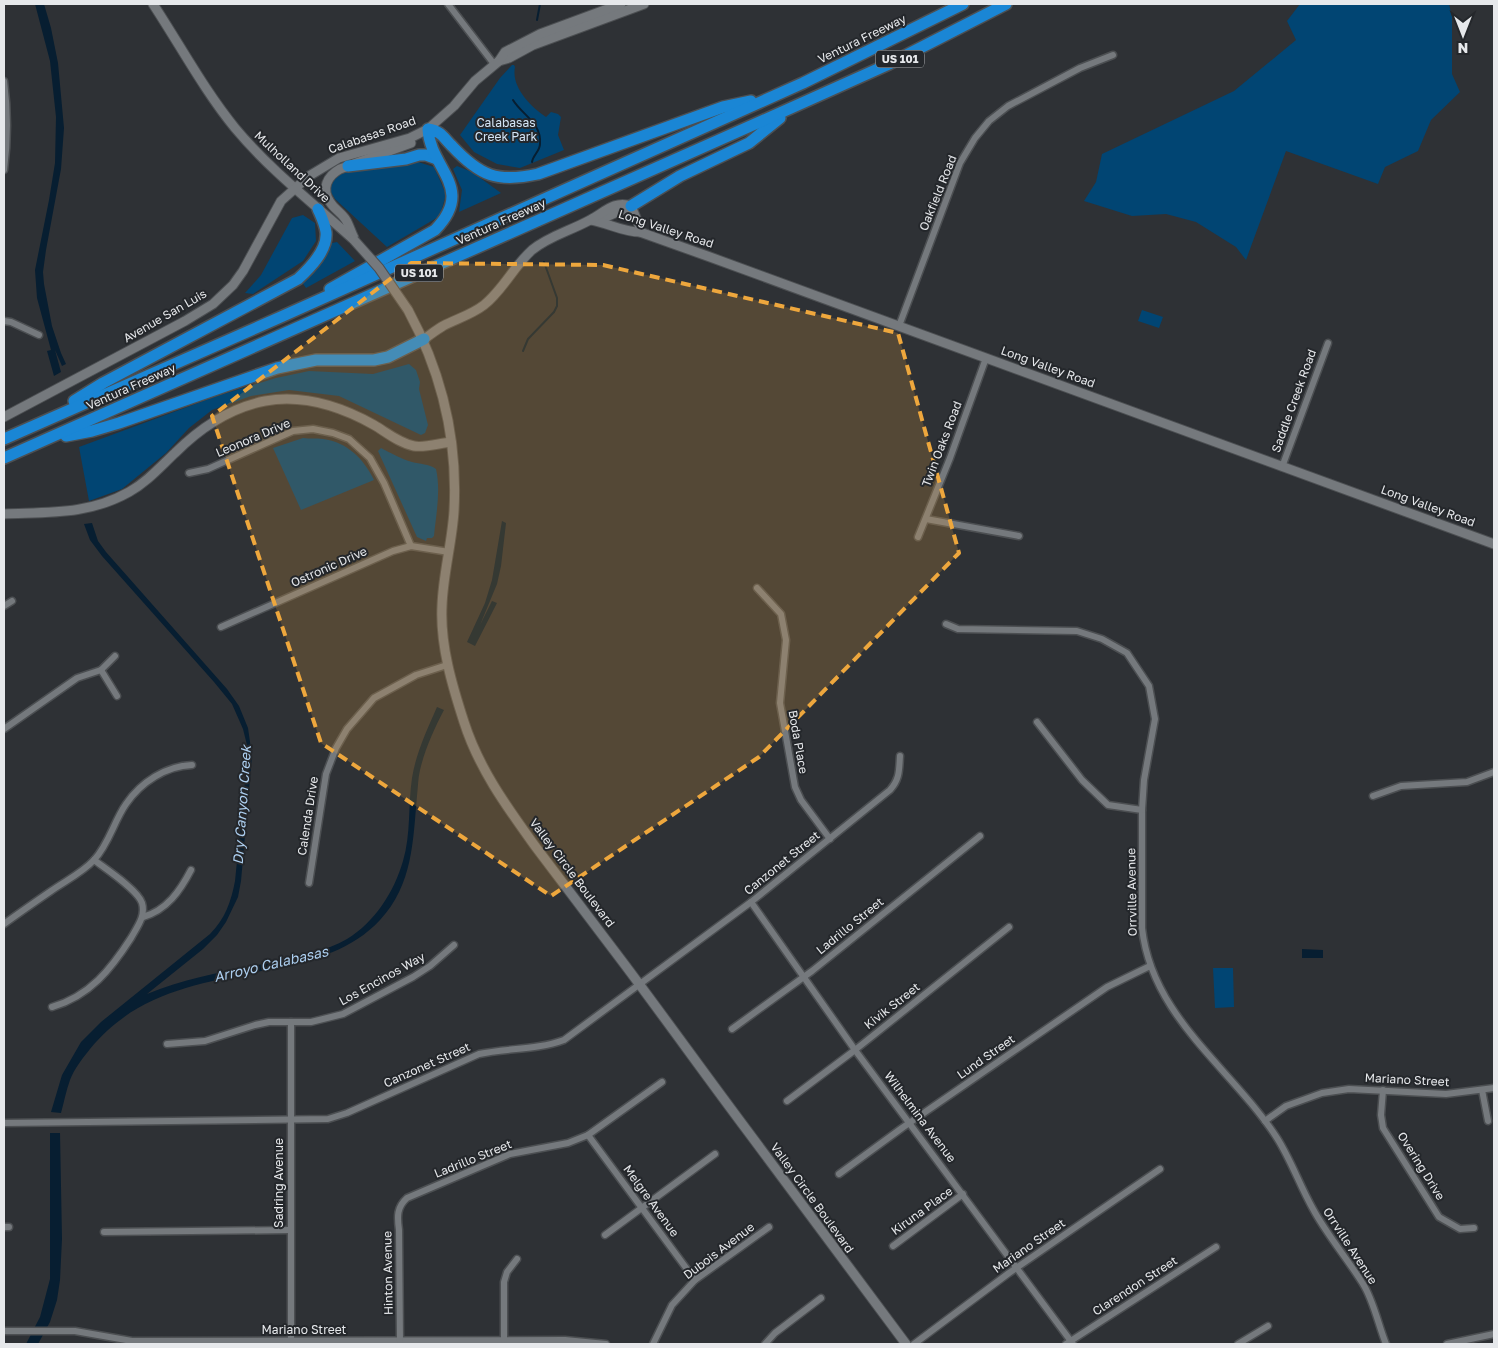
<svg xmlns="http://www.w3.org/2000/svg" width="1498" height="1348" viewBox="0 0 1498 1348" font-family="'Golos Text',sans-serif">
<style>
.green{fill:#014573}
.water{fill:#071e31}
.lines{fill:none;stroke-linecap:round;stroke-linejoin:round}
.stream{stroke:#071e31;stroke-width:2}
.street-casing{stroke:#4c4f52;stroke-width:9}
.secondary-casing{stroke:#4c4f52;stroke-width:11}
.highway-casing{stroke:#4c4f52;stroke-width:14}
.street{stroke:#75797d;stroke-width:6}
.secondary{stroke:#75797d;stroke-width:9}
.highway{stroke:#1a86d5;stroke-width:11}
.secondary-bridge-casing{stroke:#4c4f52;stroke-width:11;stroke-linecap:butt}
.secondary-bridge{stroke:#75797d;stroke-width:9}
.marked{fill:#eea73d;fill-opacity:0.2;stroke:#eea73d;stroke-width:4;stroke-dasharray:10 6;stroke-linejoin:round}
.labels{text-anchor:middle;stroke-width:4;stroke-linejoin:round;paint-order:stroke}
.shield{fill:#24272b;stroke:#acaeb1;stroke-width:1}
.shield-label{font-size:11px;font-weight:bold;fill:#e6e8eb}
.street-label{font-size:12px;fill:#e6e8eb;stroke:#24272b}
.park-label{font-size:12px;fill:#d2e4f5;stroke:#24272b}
.water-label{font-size:14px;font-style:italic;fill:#acceef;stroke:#24272b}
</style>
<rect width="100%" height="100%" fill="#2e3135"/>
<g class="green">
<polygon points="1300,4 1449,4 1452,17 1452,74 1460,92 1431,120 1418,151 1385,167 1378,184 1286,151 1246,260 1236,247 1196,222 1166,214 1132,216 1084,201 1096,182 1102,154 1234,91 1296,40 1287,21"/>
<path d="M 512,65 L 514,65 L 515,67 C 511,87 530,106 546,117 L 551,112 L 558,114 L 561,117 L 558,135 L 564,150 L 520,168 L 497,164 L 474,152 L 460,135 L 500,78 Z"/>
<polygon points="418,162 434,167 446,194 440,216 387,247 335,199 329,189 338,173 362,167 380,167"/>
<polygon points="457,166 472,172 501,193 459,212 462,190 453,169"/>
<polygon points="303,215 315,223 316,241 303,261 253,294 245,293 261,275 292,218"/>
<polygon points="337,242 355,261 306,288 301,281 318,265 332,243"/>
<polygon points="1142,310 1163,317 1159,328 1138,321"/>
<polygon points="409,364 416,370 420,382 419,389 428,425 425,433 421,435 339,396 289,390 251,396 212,410 189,428 166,453 122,489 89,501 79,447 217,396 276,378 309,371 373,374"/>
<path d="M 303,438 C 310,439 316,438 323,439 C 347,442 364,459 374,480 L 301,510 L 273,448 Z"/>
<path d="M 381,448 C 391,453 401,459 412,462 C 420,464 429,464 436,469 C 441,490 436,515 434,536 L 432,538 L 427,538 L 426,541 L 417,537 L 378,451 Z"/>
<polygon points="1213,968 1233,968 1234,1007 1215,1008"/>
</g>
<g class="water">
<polygon points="35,4 44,4 51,28 58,63 64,128 61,169 46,250 43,272 44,284 52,326 61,353 66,364 62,366 55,350 61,372 54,376 47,351 51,350 37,298 35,270 49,200 55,163 56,117 50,61"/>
<polygon points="502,521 506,523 501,566 497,584 480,625 492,601 497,603 475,646 467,642 485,603 492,580"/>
<path d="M 92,523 L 98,541 L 106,552 L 227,689 L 239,706 L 248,728 L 252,756 L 241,881 L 238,897 L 226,922 L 217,935 L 203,949 L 147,994 C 188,977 234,970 278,961 C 302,956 326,951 347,939 C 375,922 394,892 403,861 C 411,835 408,805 412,778 C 416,753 427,730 437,707 L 444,710 C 434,729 425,749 420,770 C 418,778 418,787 417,796 C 413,840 413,885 380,920 C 352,950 315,960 276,968 C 206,983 139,989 90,1049 C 83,1058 74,1069 70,1080 C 66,1091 64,1102 61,1113 L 51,1112 L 62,1075 L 81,1042 L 101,1022 L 210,934 C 225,919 231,902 235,881 L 246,771 L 247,745 L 243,729 L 232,704 L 214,682 L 102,556 L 90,540 L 84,524 Z"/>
<polygon points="1302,949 1323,950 1323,958 1302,958"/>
<polygon points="50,1133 60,1133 62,1239 60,1280 57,1300 50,1322 38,1344 26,1344 40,1317 50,1279"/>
</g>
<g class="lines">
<g class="stream">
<polyline points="537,20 540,4"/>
<path d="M 513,100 C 522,115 542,123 540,144 C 540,151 533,155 532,162"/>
<polyline points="523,351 528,339 554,312 557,306 557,298 544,262"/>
</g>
<defs>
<g id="street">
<polyline points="448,4 494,64"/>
<path d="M 4,81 C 8,111 8,140 4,170"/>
<polyline points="4,321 11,322 39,335"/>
<polyline points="899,326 960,163 975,138 989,121 1008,106 1080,68 1113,55"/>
<polyline points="1282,467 1328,343"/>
<polyline points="189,473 208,469 293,431 313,429 333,433 349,439 370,458 384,483 411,546"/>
<polyline points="926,519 1019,536"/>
<polyline points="918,537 950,458 986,358"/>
<polyline points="757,588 781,614 786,640 780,703 795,787 801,800 830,839"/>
<polyline points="4,606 12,601"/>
<path d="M 946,624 L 958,629 L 1077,631 L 1102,639 L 1127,653 L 1149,686 L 1155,719 L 1144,780 L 1142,810 L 1142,928 C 1152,1018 1231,1067 1277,1138 C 1291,1160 1300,1186 1313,1209 C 1327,1235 1347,1258 1363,1284 C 1373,1299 1379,1327 1386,1344"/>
<polyline points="221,627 393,551 411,546 449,552"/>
<polyline points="101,670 117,696"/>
<polyline points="1037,722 1082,780 1108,805 1142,810"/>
<polyline points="4,729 77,678 101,670 115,656"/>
<polyline points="1373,796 1401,786 1467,782 1494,772"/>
<polyline points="309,883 326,774 336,748 347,729 374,698 416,675 447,665"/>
<polyline points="751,902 855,1050 1073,1344"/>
<path d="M 143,917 C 167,910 180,891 191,870"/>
<path d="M 4,924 C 19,913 35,902 51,891 C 65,881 82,873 94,860 C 109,844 114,821 126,804 C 141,782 166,766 192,765"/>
<path d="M 52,1007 C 90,996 111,969 131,938 C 137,927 146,916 142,903 C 138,890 106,869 94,860"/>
<polyline points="732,1029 812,971 980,836"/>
<polyline points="167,1044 205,1041 255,1025 269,1022 311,1022 343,1014 413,977 430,966 454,945"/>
<polyline points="1383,1090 1381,1115 1383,1128 1439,1217 1460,1229 1474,1228"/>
<polyline points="1482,1090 1488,1121"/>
<polyline points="787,1101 855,1050 1009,927"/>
<polyline points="1265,1121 1286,1106 1322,1093 1349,1089 1446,1094 1494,1088"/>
<path d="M 4,1123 L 328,1119 L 347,1113 L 479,1054 C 507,1048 537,1050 564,1040 L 751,902 L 890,790 C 900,779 899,770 900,756"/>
<polyline points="588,1135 695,1280"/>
<polyline points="839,1174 902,1128 1107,987 1150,966"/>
<polyline points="4,1227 9,1227"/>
<polyline points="104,1232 290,1230"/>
<polyline points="605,1235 715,1154"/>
<polyline points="893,1246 963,1194"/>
<polyline points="4,1331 75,1331 132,1341 565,1340 606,1344"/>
<polyline points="504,1340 504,1282 507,1272 517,1259"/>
<path d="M 400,1341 L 399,1230 C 397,1216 397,1207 407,1198 L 510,1154 L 568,1143 L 588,1135 L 662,1082"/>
<polyline points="291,1344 291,1022"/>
<polyline points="653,1344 672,1305 695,1280 769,1227"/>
<polyline points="765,1344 775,1333 821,1298"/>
<polyline points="914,1344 1009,1273 1160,1169"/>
<polyline points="1066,1344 1216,1247"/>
<polyline points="1238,1344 1268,1326"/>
<polyline points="1447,1344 1494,1334"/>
</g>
<g id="secondary">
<path d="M 153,4 C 180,45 204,90 235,128 C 270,170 314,204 354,240"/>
<polyline points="499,61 509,58 533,45 644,4"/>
<polyline points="631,206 639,225 640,232"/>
<polyline points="596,219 608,216 631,206"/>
<path d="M 591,220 C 608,223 623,232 640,232 L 710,257 L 1494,544"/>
<path d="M 354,238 C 351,232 349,225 346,220 C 342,213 334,209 330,202 C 321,189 327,176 340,169 L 411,143"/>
<path d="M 408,310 C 442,373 458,439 454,511 C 452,543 443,574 442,606 C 440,645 452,685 464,722 C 479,769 507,807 535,846 C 565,886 595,925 625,965 C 667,1021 707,1077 749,1133 C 801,1204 854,1274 906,1344"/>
<path d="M 424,339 C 430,335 436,330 443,326 C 456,319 471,315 484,305 C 503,290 514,266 532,250 C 549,236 570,231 590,220 C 604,213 614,200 631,206"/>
<polyline points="4,417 185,321 213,304 233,285 243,271 281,201 309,176 339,158 410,138 428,129 454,106 475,81 499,61 505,52 540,34 621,4"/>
<path d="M 4,514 C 49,512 88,515 129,492 C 147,482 160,467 175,453 C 200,428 229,408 265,401 C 304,394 340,406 374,425 C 386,432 399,443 414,446 C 425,448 440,443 451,442"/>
</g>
<g id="highway">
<polyline points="348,166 406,159 419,155 426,155 437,159"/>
<polyline points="631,206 680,176 749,143 780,118"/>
<path d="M 330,289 L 435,230 C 476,188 430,169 428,129 C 441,131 443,137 452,146 C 480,176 497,183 538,174 L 723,107 L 751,101"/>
<path d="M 74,401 L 103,383 L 298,279 C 310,268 328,250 326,232 C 325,224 321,216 318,209"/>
<polyline points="66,436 92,431 119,423 277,368 316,360 374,360 388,357 424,339"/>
<polyline points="4,439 283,316 803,83 963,4"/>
<polyline points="4,458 791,108 889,64 1006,4"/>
</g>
</defs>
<use href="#street" class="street-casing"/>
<use href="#secondary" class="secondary-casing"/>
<use href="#highway" class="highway-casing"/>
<use href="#street" class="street"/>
<use href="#secondary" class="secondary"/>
<use href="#highway" class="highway"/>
<defs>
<polyline id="secondary-bridge" points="354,240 379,268 408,310"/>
</defs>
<use href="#secondary-bridge" class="secondary-bridge-casing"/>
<use href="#secondary-bridge" class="secondary-bridge"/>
</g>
<path class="marked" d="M 411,263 L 603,265 L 898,333 L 959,553 L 759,757 L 551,896 L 321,743 L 212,416 Z"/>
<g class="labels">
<g class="shield">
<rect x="876" y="50.5" width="48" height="17" rx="4"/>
<rect x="395" y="264.5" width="48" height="17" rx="4"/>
</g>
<g class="shield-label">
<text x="900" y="63">US 101</text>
<text x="419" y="277">US 101</text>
</g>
<g class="street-label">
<text transform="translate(862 39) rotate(-26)" y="4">Ventura Freeway</text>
<text transform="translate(372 135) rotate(-19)" y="4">Calabasas Road</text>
<text transform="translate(292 167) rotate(43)" y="4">Mulholland Drive</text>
<text transform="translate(938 193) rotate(-68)" y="4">Oakfield Road</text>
<text transform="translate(501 222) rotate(-24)" y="4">Ventura Freeway</text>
<text transform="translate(666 229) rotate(18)" y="4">Long Valley Road</text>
<text transform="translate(165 316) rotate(-30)" y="4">Avenue San Luis</text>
<text transform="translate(1048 367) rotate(20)" y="4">Long Valley Road</text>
<text transform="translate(131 387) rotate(-24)" y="4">Ventura Freeway</text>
<text transform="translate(1294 401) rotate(-70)" y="4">Saddle Creek Road</text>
<text transform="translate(253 438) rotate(-23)" y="4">Leonora Drive</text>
<text transform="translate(942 444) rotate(-69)" y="4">Twin Oaks Road</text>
<text transform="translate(1428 506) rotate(20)" y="4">Long Valley Road</text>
<text transform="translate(329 567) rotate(-24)" y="4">Ostronic Drive</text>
<text transform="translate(798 742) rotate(80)" y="4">Boda Place</text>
<text transform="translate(308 816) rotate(-81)" y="4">Calenda Drive</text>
<text transform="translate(782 863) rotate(-39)" y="4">Canzonet Street</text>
<text transform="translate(572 873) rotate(53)" y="4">Valley Circle Boulevard</text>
<text transform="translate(1132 892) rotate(-91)" y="4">Orrville Avenue</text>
<text transform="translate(850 926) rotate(-39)" y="4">Ladrillo Street</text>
<text transform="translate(382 979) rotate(-29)" y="4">Los Encinos Way</text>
<text transform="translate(892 1006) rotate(-38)" y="4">Kivik Street</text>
<text transform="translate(986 1057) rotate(-35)" y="4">Lund Street</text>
<text transform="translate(427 1065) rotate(-24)" y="4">Canzonet Street</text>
<text transform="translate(1407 1080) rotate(3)" y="4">Mariano Street</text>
<text transform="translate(920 1117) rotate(53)" y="4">Wilhelmina Avenue</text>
<text transform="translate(473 1159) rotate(-22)" y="4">Ladrillo Street</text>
<text transform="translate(1421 1166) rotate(58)" y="4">Overing Drive</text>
<text transform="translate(279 1183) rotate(-90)" y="4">Sadring Avenue</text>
<text transform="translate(812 1198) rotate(54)" y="4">Valley Circle Boulevard</text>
<text transform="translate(651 1201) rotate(54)" y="4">Melgre Avenue</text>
<text transform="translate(922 1211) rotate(-36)" y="4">Kiruna Place</text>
<text transform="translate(1029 1246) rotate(-35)" y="4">Mariano Street</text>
<text transform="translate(1350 1246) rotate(57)" y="4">Orrville Avenue</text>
<text transform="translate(719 1251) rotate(-37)" y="4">Dubois Avenue</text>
<text transform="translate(388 1273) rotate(-91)" y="4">Hinton Avenue</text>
<text transform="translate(1135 1286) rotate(-33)" y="4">Clarendon Street</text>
<text x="304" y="1334">Mariano Street</text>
</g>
<g class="park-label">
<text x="506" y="127">Calabasas<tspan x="506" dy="14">Creek Park</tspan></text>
</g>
<g class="water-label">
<text transform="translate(242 805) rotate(-86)" y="5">Dry Canyon Creek</text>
<text transform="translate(271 964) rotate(-13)" y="5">Arroyo Calabasas</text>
</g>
</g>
<rect width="1498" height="1348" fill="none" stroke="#e6e8eb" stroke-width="10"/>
<g transform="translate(1463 35) rotate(180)" stroke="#24272b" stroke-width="4" paint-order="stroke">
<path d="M0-4L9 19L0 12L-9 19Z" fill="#e6e8eb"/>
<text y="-8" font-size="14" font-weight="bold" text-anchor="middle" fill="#e6e8eb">N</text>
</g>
</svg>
